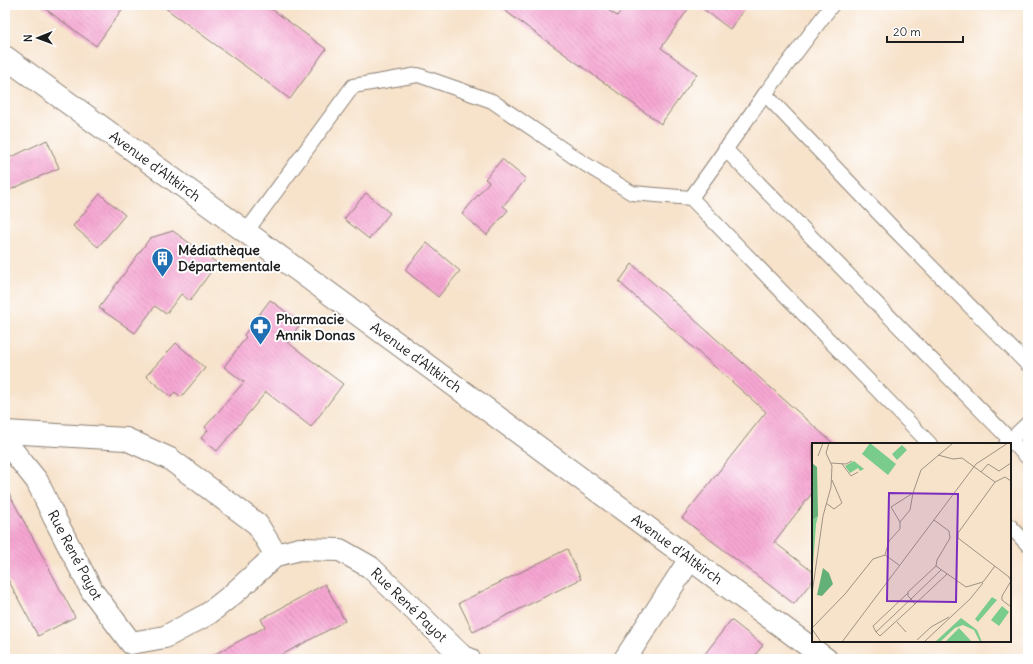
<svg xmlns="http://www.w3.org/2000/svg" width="1033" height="664" viewBox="0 0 1033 664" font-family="Delius,sans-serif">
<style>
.building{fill:url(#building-back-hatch)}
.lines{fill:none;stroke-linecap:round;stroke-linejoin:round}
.lane-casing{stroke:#8a7f73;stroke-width:16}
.street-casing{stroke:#8a7f73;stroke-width:24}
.secondary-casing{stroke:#8a7f73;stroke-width:24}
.lane{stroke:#fff;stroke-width:14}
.street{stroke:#fff;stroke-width:22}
.secondary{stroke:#fff;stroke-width:22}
.labels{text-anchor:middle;stroke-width:4;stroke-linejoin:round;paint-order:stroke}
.street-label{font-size:14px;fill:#1c1c1c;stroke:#fff}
.poi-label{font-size:14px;font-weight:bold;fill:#1c1c1c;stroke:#fff;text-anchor:start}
.inset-road{fill:none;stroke:#9f9384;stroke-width:1}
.view{fill:#7b2cbf;fill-opacity:0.15;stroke:#7b2cbf;stroke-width:2}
.inset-edge{fill:none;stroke:#1c1c1c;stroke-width:2}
</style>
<defs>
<pattern id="building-back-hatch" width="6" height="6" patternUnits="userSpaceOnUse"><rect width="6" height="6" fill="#f6a6d2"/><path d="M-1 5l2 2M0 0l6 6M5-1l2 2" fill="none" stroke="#d28eb4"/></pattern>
</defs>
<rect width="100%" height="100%" fill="#fff"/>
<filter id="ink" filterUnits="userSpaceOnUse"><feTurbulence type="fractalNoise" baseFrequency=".025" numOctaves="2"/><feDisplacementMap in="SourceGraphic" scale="8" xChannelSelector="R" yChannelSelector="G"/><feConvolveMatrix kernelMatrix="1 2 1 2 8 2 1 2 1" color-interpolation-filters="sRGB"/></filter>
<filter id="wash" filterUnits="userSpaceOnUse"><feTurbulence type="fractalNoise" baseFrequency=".012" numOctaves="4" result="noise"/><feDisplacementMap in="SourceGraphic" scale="16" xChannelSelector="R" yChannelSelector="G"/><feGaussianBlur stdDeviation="0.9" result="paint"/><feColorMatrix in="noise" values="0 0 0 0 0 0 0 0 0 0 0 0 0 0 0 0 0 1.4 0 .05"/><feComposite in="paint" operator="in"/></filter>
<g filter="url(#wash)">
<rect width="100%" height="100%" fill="#f7e2ca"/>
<g id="blocks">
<g class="building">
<polygon points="40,5 125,5 96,46"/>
<polygon points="161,5 266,5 326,49 290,99"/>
<polygon points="497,5 601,5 617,16 626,5 691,5 661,48 697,74 661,124"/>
<polygon points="698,5 747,5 730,29"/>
<polygon points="47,140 59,168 5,192 5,160"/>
<polygon points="502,159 526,179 503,206 508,210 487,235 462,214 489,182 485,179"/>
<polygon points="366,193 390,213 369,239 344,219"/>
<polygon points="100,194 125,215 98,247 73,226"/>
<polygon points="173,231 217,263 190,301 181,294 166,314 155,306 135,333 99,308 150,238"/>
<polygon points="427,243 460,271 438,297 405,270"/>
<polygon points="632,264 834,444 813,444 813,492 774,542 813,572 813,580 794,604 682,518 766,412 619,282"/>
<polygon points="270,300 301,323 287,342 343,384 311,427 266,392 217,451 201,438 208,430 205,427 244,382 224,367 246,337 244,335"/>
<polygon points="176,343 205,368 181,397 175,392 171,397 146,376"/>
<polygon points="5,486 75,617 38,636 5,574"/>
<polygon points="567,549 581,579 473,632 459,603"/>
<polygon points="325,584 345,621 274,659 206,659 265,627 261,619"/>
<polygon points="731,620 763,645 752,659 701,659"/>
</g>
</g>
</g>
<g filter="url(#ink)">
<use href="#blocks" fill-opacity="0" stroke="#8a7f73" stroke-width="1"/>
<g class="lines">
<defs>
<g id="lane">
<polyline points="765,94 891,226 1028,365"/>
<polyline points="725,149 1028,458"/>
<polyline points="691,198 930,444"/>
<polyline points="246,232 353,86 418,75 492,101 577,159 632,193 691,198 765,94 832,5"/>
<polyline points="1006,444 1028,423"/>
<polyline points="1010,526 1028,545"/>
</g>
<g id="street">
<polyline points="5,432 126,439 170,459 257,524 276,555"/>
<polyline points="5,441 37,481 54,517 92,591 131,643 165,637 208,614 233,594 276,555 300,549 340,550 370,567 463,657 469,659"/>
<polyline points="625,659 690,559"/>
</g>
<polyline id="secondary" points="5,57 246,232 826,659"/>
</defs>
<use href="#lane" class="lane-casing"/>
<use href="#street" class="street-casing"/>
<use href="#secondary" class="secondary-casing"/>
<use href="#lane" class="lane"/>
<use href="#street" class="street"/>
<use href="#secondary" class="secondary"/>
</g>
</g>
<defs>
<symbol id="building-pin" viewBox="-11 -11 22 30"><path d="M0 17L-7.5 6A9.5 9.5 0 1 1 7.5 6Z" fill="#1f6fb2" stroke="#fff"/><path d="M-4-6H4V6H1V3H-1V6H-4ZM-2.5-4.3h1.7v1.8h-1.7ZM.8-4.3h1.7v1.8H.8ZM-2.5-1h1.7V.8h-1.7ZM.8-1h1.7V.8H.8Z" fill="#fff"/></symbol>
<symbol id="pharmacy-pin" viewBox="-11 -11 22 30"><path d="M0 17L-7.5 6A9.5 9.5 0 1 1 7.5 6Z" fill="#1f6fb2" stroke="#fff"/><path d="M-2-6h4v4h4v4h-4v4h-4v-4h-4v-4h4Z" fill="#fff"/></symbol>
</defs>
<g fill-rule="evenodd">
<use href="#building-pin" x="150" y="246" width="25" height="34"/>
<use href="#pharmacy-pin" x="248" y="314" width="25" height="34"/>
</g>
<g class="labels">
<g class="street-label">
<text transform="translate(155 166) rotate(36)" y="5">Avenue d'Altkirch</text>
<text transform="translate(416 357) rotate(36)" y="5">Avenue d'Altkirch</text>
<text transform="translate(677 549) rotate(36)" y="5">Avenue d'Altkirch</text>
<text transform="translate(75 555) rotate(62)" y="5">Rue René Payot</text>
<text transform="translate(409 605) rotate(44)" y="5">Rue René Payot</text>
</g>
<g class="poi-label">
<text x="178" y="255">Médiathèque<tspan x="178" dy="16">Départementale</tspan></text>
<text x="276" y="324">Pharmacie<tspan x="276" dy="16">Annik Donas</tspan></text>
</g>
</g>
<g transform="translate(812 443)">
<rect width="199" height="199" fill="#f7e2ca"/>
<path d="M 58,0 L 84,21 L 76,32 L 50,11 ZM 42,18 L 52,26 L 48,28 L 46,25 L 38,30 L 33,23 ZM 6,73 L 4,81 L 0,137 L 0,77 Z" fill="#7acc8d"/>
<path d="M 0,20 L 5,24 L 6,73 L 0,77 ZM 11,125 L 17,130 L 21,141 L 10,153 L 5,152 Z" fill="#63b078"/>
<path d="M 90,2 L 95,7 L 85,17 L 80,11 ZM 180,154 L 185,157 L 166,179 L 163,176 ZM 190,163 L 197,169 L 187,183 L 179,177 ZM 149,175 L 165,187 L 170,199 L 168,199 L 162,187 L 151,182 L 143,185 L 128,199 L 123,199 ZM 147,185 L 160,199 L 133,199 Z" fill="#7acc8d"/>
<path class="inset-road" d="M 126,12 L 141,16 L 150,15 L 183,39 L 193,34 L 199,38M 6,13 L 11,0M 19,20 L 34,21 L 40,18M 30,21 L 39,33 L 46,29M 169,29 L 176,21 L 187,28 L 199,20M 183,39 L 146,90 L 146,95 L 197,134 L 199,138 L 190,153 L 190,157 L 199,164M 14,60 L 22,66 L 30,60 L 20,37M 122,77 L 137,88 L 138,95 L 125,117 L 124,123 L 154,144 L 171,139 L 183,123M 88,79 L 98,67 L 101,50M 73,112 L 77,98 L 88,86 L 88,79 L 79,64 L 101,50 L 109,27 L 141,0M 124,123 L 96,149 L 96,153 L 99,156 L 103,161 L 68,193 L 64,189 L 99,156 L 129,127M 0,151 L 11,73 L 19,44 L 20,23 L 14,10 L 17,0M 103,161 L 135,131M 85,179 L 94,189M 0,185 L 33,151 L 61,116 L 73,112 L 87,122M 0,186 L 9,199M 64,189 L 61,183 L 96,150M 105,197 L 119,184 L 137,174M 30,199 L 164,21 L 196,0M 112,199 L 158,156 L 171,140"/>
<path class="view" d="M 77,50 L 146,51 L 144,159 L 75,158 Z"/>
<rect width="199" height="199" class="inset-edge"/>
</g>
<rect width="1033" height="664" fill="none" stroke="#fff" stroke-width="20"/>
<g transform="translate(38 38) rotate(269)" stroke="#ffffff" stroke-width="3" paint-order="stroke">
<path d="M0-3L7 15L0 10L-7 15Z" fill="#1c1c1c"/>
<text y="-6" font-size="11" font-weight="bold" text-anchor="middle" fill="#1c1c1c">N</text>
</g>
<path d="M887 36v6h76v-6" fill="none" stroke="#1c1c1c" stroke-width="2"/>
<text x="893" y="36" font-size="12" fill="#1c1c1c" stroke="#ffffff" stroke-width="3" paint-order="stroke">20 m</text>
</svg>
